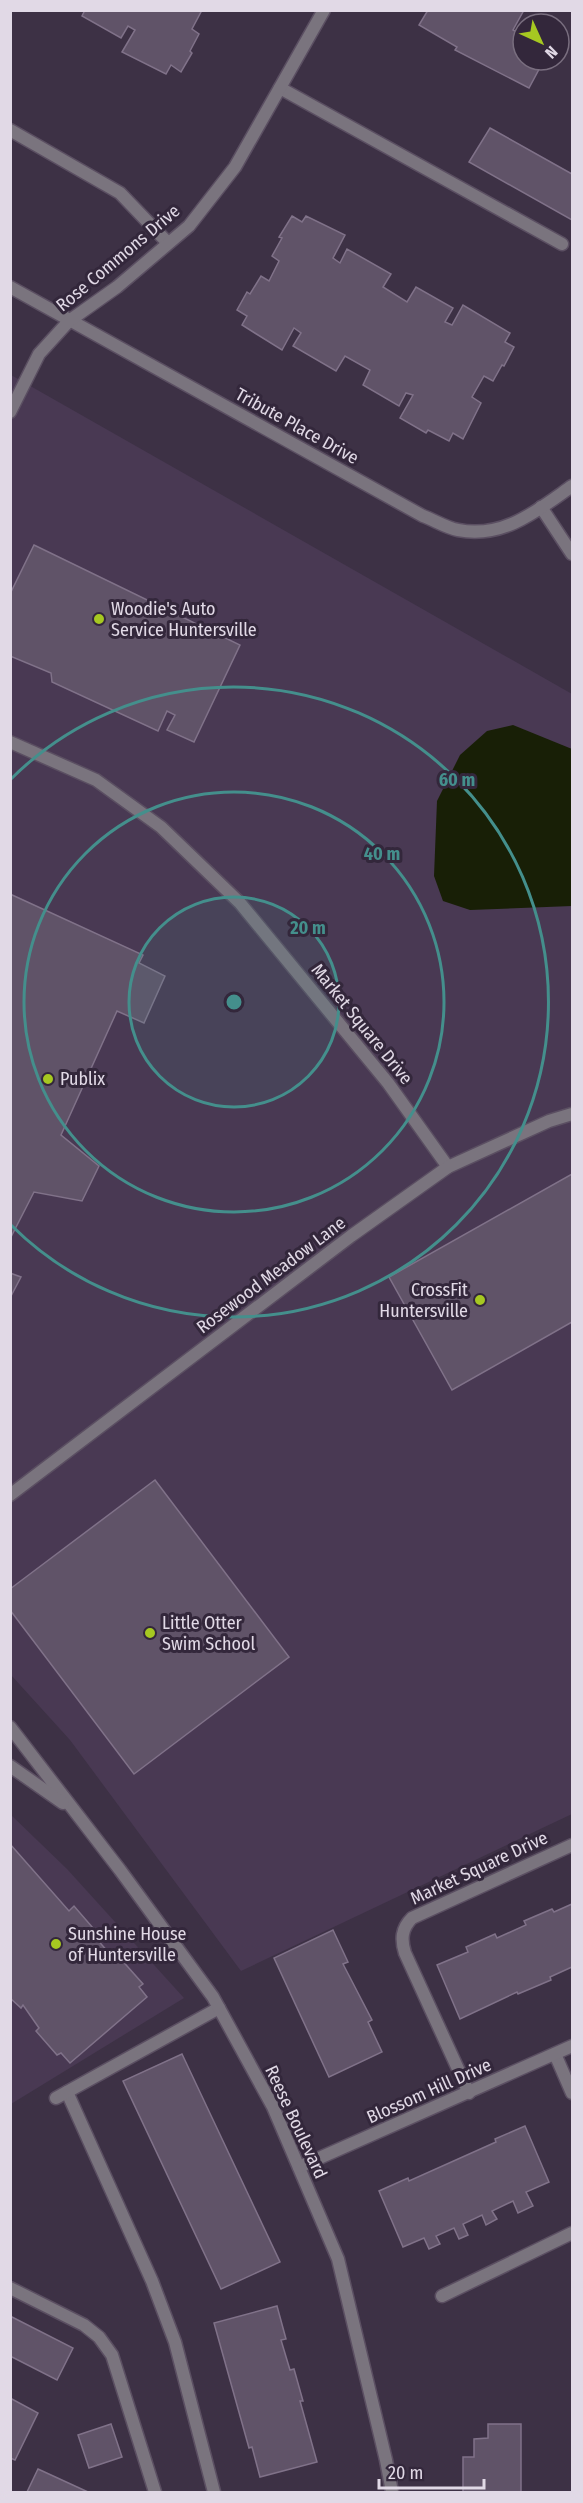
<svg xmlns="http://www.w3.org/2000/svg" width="583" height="2503" viewBox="0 0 583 2503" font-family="'Fira Sans Condensed',sans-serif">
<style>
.built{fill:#493953}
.water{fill:#181f06}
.building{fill:#605368;stroke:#807289;stroke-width:1.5}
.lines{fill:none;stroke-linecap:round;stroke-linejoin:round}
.service-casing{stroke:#5b4f62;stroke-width:15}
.minor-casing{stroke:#5b4f62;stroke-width:15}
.service{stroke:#7a747e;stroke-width:12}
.minor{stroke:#7a747e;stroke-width:12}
.ring{fill:none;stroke:#448f8c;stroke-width:3}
.poi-dot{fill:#a6c821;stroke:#33273b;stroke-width:2}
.labels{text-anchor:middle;stroke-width:6;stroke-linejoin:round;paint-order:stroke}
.street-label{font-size:18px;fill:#e1d9e6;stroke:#33273b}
.poi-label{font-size:18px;fill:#e1d9e6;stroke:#33273b;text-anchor:start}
.centre{fill:#448f8c;stroke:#33273b;stroke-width:3}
.ring-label{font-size:18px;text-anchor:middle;font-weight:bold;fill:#448f8c;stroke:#33273b;stroke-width:6;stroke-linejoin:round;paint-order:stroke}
</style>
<rect width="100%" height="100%" fill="#3d3145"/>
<g class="built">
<polygon points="11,375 572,694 572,1814 241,1971 70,1740 11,1675"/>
<polygon points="10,1814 67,1869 184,1998 11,2104"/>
</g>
<polygon class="water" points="513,725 572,749 572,906 470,910 443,901 434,876 437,801 460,755 487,731"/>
<g class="building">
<polygon points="85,10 202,10 192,29 199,34 190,51 192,53 181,72 171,65 166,74 122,52 135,30 128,26 121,38 82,16"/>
<polygon points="428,10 524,10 513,30 523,36 523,60 544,60 529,88 455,50 457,47 419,25"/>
<polygon points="490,128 572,174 572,220 469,162"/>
<polygon points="292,216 302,222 306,216 345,235 333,258 340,263 347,249 391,274 383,287 407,302 416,287 453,308 445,322 452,325 463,305 510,333 505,342 514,347 504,366 502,365 493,381 484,376 472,397 481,403 463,439 453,433 449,441 428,430 426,433 400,418 413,395 406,393 399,406 363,385 370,370 345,356 336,371 293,346 301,333 294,328 282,350 242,325 247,316 237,310 247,292 250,294 261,276 269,281 279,261 272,256 282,238 279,237"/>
<polygon points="34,545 240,645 194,742 167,730 175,715 167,711 158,731 52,682 51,673 10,656 10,594"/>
<polygon points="10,894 143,955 139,963 165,976 144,1023 117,1011 61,1135 99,1166 82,1201 34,1192 10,1239"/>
<polygon points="572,1174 572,1322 452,1390 389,1277"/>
<polygon points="10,1273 21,1277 10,1298"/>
<polygon points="155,1480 289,1657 134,1774 10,1610 10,1589"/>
<polygon points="10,1844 69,1911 74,1906 93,1928 89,1930 115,1960 119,1957 143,1984 139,1987 147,1997 70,2063 61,2053 57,2055 36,2031 39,2028 23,2005 21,2008 10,1998"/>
<polygon points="572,1904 572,1967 550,1977 551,1980 518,1994 517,1992 460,2019 437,1965 468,1952 466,1947 495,1934 497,1938 526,1925 524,1921 552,1909 554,1912"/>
<polygon points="333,1930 348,1962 343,1964 372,2020 368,2022 382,2052 329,2077 274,1958"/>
<polygon points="182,2054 280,2262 221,2289 123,2081"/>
<polygon points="525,2126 549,2182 526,2192 533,2206 518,2213 513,2201 492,2211 497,2219 486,2225 482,2215 463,2224 468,2235 459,2239 454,2228 436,2236 440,2244 429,2249 424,2238 403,2247 379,2191 408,2178 409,2181 496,2142 495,2139"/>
<polygon points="277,2306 286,2339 281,2340 290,2370 294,2369 303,2401 300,2401 317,2462 260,2477 252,2447 249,2448 214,2323"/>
<polygon points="10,2316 73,2348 57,2380 10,2356"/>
<polygon points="10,2398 38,2413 15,2460 10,2458"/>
<polygon points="111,2424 122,2457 89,2468 78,2435"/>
<polygon points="488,2424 521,2424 521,2492 463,2492 463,2457 474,2457 474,2439 488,2438"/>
<polygon points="38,2469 88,2492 27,2492"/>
</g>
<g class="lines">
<defs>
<g id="service">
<polyline points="280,88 562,244"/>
<polyline points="10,130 120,193 168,243"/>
<polyline points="541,507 572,554"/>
<polyline points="67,2092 152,2281 175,2342 214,2492"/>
<path d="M 469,2093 L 405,1953 C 401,1940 401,1929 412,1918 L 572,1845"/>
<polyline points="56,2098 219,2008"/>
<polyline points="10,2288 84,2325 99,2337 112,2355 155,2492"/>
<polyline points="442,2296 572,2233"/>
</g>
<g id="minor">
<path d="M 10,287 L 423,516 C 434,520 447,528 458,530 C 504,539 538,510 572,486"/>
<polyline points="10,412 39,354 69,321 117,287 189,226 235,167 324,10"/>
<polyline points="10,742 96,780 161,827 240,903 388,1083 448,1167"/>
<polyline points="10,1495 351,1236 448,1167 549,1121 572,1114"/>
<polyline points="10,1727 120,1870 213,1997 273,2107 338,2259 386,2460 392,2492"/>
<polyline points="10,1766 63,1803"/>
<polyline points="555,2054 572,2093"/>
<polyline points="299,2167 572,2046"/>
</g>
</defs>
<use href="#service" class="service-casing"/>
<use href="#minor" class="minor-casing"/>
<use href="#service" class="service"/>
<use href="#minor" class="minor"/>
</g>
<circle cx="234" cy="1002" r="105" fill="#448f8c" fill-opacity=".12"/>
<g class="ring">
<circle cx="234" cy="1002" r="105"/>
<circle cx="234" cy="1002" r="210"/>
<path d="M11 779A315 315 0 1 1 11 1225"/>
</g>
<g class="poi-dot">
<circle cx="99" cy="619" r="6"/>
<circle cx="48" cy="1079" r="6"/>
<circle cx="480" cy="1300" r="6"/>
<circle cx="150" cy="1633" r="6"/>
<circle cx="56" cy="1944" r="6"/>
</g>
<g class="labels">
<g class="street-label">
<text transform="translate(118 258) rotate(-40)" y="6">Rose Commons Drive</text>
<text transform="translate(297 426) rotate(29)" y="6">Tribute Place Drive</text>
<text transform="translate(362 1024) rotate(51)" y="6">Market Square Drive</text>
<text transform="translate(271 1275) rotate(-37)" y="6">Rosewood Meadow Lane</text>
<text transform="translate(479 1868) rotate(-25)" y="6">Market Square Drive</text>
<text transform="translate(429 2091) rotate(-24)" y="6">Blossom Hill Drive</text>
<text transform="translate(296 2122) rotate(65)" y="6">Reese Boulevard</text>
</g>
<g class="poi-label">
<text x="111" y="615">Woodie's Auto<tspan x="111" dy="21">Service Huntersville</tspan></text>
<text x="60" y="1085">Publix</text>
<text x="468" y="1296" text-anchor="end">CrossFit<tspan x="468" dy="21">Huntersville</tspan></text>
<text x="162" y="1629">Little Otter<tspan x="162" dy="21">Swim School</tspan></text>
<text x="68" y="1940">Sunshine House<tspan x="68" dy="21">of Huntersville</tspan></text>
</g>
</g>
<circle cx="234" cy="1002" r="9" class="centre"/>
<g class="ring-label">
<text x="457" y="786">60 m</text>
<text x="382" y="860">40 m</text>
<text x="308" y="934">20 m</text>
</g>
<rect width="583" height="2503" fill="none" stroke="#e1d9e6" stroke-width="24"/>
<g transform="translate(541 42) rotate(135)"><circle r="28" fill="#33273b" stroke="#796e7f" stroke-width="1.5"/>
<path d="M0-4.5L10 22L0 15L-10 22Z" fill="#a6c821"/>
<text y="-9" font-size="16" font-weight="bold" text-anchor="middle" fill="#e1d9e6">N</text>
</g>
<path d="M379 2479v9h105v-9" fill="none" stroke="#e1d9e6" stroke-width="3"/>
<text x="388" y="2479" font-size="18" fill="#e1d9e6" stroke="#33273b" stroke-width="4.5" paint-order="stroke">20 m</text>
</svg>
